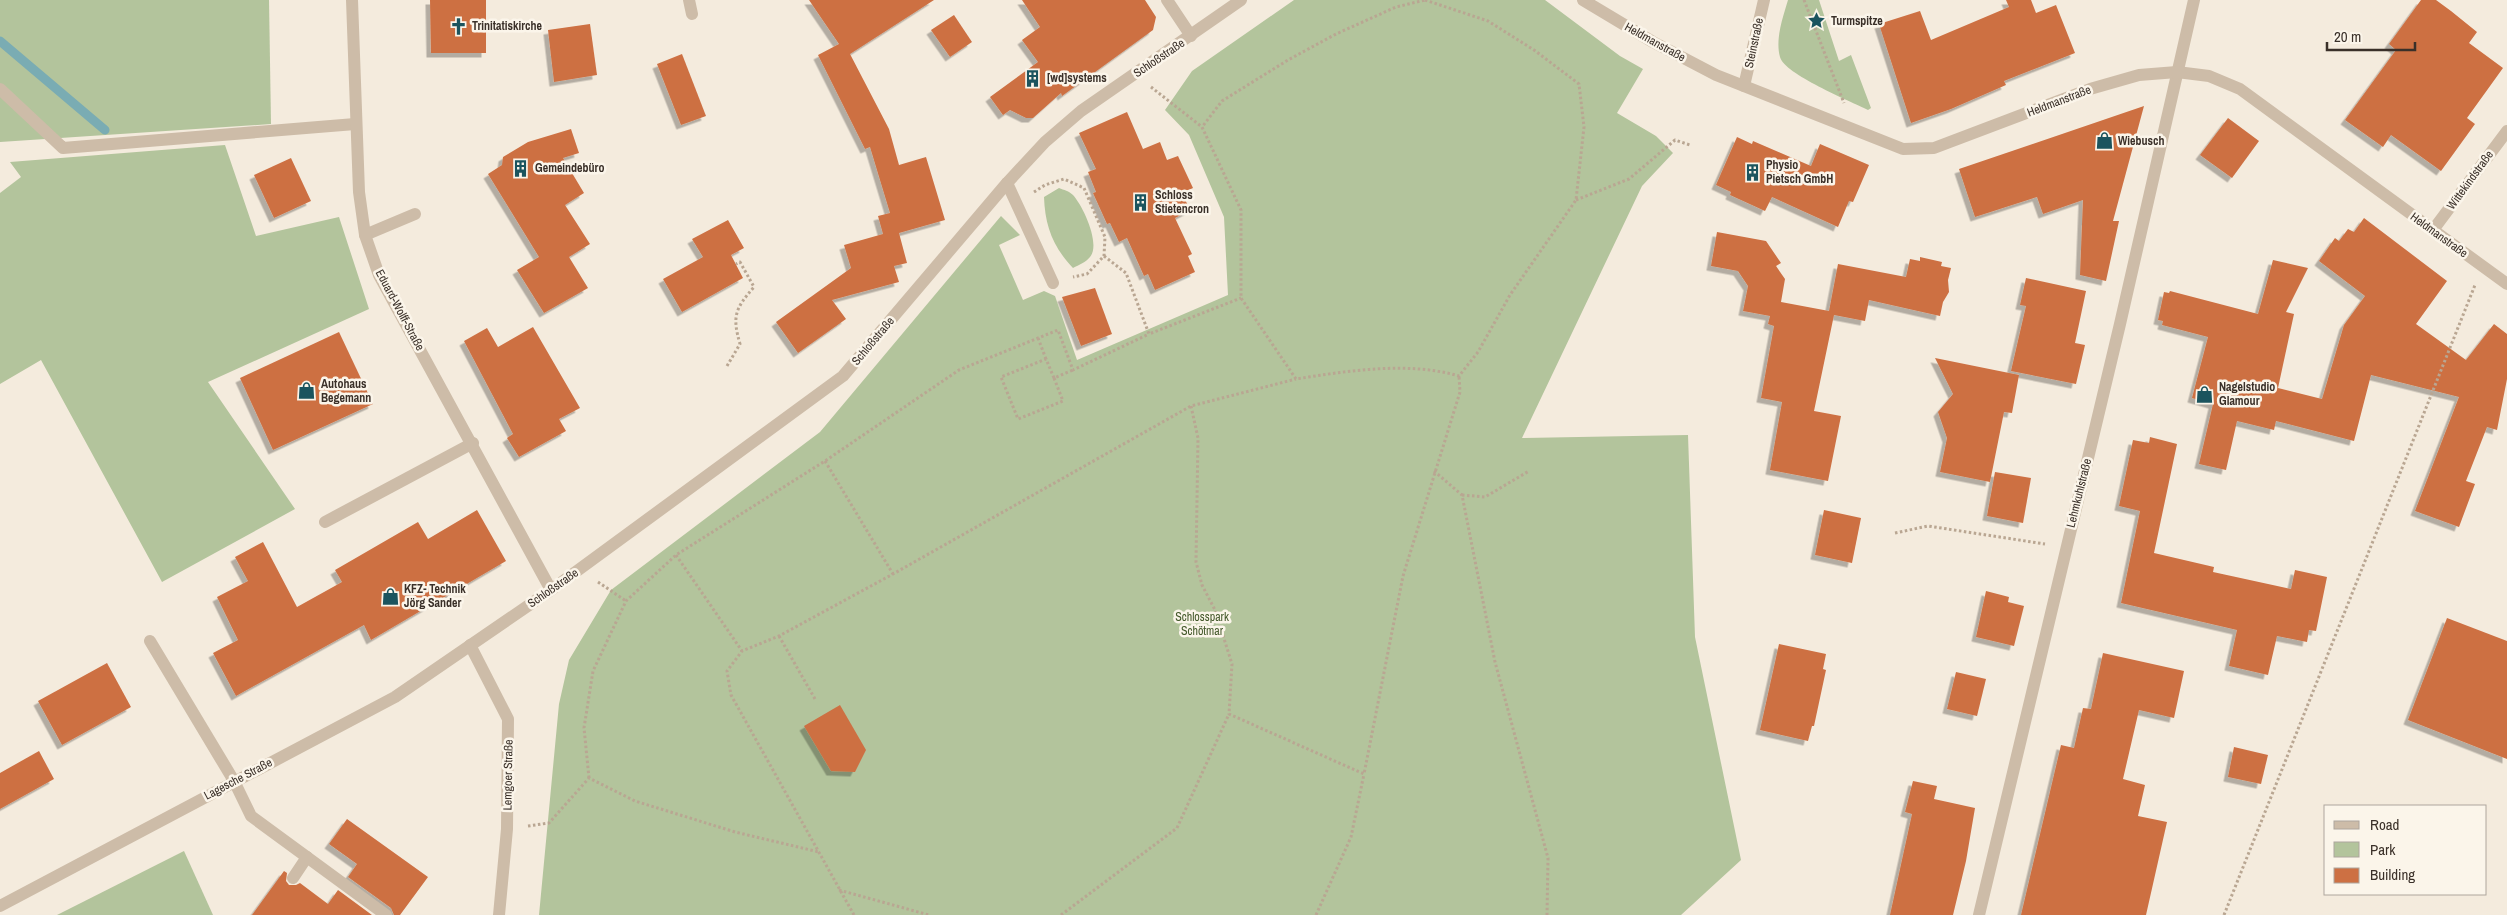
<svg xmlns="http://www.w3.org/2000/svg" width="2507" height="915" viewBox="0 0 2507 915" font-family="'Archivo Narrow',sans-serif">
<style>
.green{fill:#b3c49c}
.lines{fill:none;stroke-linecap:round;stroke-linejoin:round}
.stream{stroke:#7aacb3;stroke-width:9}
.building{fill:#cd7043;filter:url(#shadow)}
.path{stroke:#b9a692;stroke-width:3;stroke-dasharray:2.5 2.5;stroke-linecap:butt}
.service{stroke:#cdbca8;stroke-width:12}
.minor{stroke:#cdbca8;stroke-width:12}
.tertiary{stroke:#cdbca8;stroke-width:12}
.labels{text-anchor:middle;stroke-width:5;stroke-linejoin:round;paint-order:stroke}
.poi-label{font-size:12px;font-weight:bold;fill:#3a3029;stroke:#fbf5ea;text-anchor:start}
.street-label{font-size:12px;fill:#3a3029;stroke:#fbf5ea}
.park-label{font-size:12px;fill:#44592b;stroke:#fbf5ea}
</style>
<defs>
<filter id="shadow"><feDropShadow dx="-4.5" dy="4.5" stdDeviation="0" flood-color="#0004"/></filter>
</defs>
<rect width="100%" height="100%" fill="#f4ebdd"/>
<g class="green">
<polygon points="0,0 269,0 271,124 0,142"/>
<polygon points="1294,0 1545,0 1620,56 1643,69 1617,113 1656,136 1673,153 1642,186 1522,438 1688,435 1695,637 1741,860 1681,915 539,915 559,704 569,660 611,590 820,432 1001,216 1020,235 999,245 1023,300 1044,291 1055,296 1077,360 1228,295 1224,217 1189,135 1165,110 1192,71"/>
<path d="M 1788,0 L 1819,0 L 1839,61 L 1851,55 L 1871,108 L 1868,110 C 1850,101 1784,74 1780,57 C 1775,39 1783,17 1788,0 Z"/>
<polygon points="225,145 256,236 339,217 369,309 208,382 295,509 162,582 41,360 0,384 0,193 21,177 10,162"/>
<path d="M 1059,188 C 1064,190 1069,191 1073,195 C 1083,206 1101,244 1090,257 C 1086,262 1079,265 1073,268 C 1053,247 1045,226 1044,197 Z"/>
<polygon points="184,851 213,915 57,915"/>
</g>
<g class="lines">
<polyline class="stream" points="0,41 105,130"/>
</g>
<g class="building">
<polygon points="430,0 486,0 486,53 431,53"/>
<polygon points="809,0 934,0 850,54 889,129 899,165 926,157 945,220 899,233 907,263 894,266 899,282 832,300 846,319 798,353 776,322 851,268 844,245 883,234 878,216 890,213 870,147 865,149 818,55 839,44"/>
<polygon points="1022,0 1145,0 1156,17 1153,30 1062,96 1061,93 1033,118 1026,118 1010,110 1003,115 990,97 1038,62 1022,40 1040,27"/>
<polygon points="2006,0 2031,0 2036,13 2056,5 2075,53 2004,81 2006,85 1951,109 1911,123 1879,24 1920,11 1931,40 2009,7"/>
<polygon points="2421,0 2436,0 2451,11 2477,32 2469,43 2503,68 2467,118 2475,124 2441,171 2391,135 2383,147 2345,120 2396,50 2389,44"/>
<polygon points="954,15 972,42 950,57 931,30"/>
<polygon points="590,24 597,75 554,82 548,30"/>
<polygon points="682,54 706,116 681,125 657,64"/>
<polygon points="2144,106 2113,221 2119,221 2106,281 2080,275 2083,200 2043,214 2037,197 1975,217 1959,169"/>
<polygon points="1127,112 1143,149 1160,142 1167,160 1178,156 1193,188 1182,193 1190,210 1175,218 1192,254 1188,256 1195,272 1155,290 1148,274 1144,276 1127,238 1119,242 1110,223 1107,224 1093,193 1096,192 1088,172 1096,169 1079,133"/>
<polygon points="2228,118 2259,141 2232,178 2200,155"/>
<polygon points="571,129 579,153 563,158 584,193 565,205 590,244 569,257 588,288 544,313 517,270 539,257 488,174 502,165 503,157 528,142"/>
<polygon points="1737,137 1752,144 1753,141 1811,166 1820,144 1869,165 1853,202 1849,201 1838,227 1772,197 1765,211 1730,195 1731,192 1716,185"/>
<polygon points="291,158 311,201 274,218 254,175"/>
<polygon points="2364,218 2447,281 2416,324 2466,360 2494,324 2507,334 2507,379 2497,430 2487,427 2466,481 2475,484 2459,527 2415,511 2459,397 2371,375 2354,441 2276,421 2274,430 2237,421 2226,470 2199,464 2213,404 2192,398 2208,337 2162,325 2163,321 2158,320 2164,292 2169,293 2170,291 2258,314 2273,260 2308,268 2286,312 2294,314 2278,388 2322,399 2344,325 2365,296 2319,261 2335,238 2339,241 2348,229 2354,232"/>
<polygon points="728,220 744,248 731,255 743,278 682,312 663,279 703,257 692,239"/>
<polygon points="1717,232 1766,241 1781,263 1776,266 1785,279 1781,302 1829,311 1838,264 1906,277 1910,259 1920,261 1920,257 1942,262 1941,266 1951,268 1948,280 1949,292 1943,302 1940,316 1869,300 1865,321 1834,315 1814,411 1841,416 1828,481 1770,470 1782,402 1761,398 1774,326 1768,324 1770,316 1743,311 1748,286 1738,271 1711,266"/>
<polygon points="2026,278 2086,291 2075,343 2085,345 2076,384 2011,371 2026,306 2020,305"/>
<polygon points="1095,288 1112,334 1081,346 1062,297"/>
<polygon points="533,327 580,408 559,419 566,431 519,457 507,438 513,434 464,341 487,328 498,347"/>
<polygon points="339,332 373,404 273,450 240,378"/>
<polygon points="1935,358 2019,375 2012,413 2004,412 1990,482 1940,472 1947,438 1938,412 1953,394"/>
<polygon points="2150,437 2177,444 2154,553 2214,567 2213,572 2291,589 2295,570 2327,577 2316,631 2309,630 2307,642 2277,636 2268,675 2229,666 2237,630 2121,603 2140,511 2119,506 2133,440 2149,443"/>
<polygon points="1995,472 2031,478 2023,523 1987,516"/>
<polygon points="477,510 506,561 371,640 364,625 236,696 213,653 238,640 217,597 248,581 235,557 263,542 297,607 342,582 335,570 418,522 428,539"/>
<polygon points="1824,510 1861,518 1852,563 1815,555"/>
<polygon points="1986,591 2009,597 2008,602 2024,606 2014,646 1976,637"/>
<polygon points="2447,618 2507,641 2507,759 2408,720"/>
<polygon points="1779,644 1826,654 1823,669 1826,670 1814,726 1812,726 1808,741 1760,730"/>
<polygon points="2103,653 2184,671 2174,718 2139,710 2123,779 2145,785 2138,816 2167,822 2146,915 2021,915 2061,745 2074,748 2083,708 2091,709"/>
<polygon points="107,663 131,707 62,745 38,701"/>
<polygon points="1956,672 1986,679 1977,716 1947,709"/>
<polygon points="840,705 866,750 855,772 831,771 804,726"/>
<polygon points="2234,747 2268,755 2261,784 2228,777"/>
<polygon points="39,751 54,779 0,809 0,773"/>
<polygon points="1913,781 1937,786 1934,799 1975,808 1966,861 1953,915 1890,915 1912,814 1905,812"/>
<polygon points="347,819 428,877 400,915 394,915 391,908 348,877 357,864 329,844"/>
<polygon points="284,871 287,873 286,881 289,885 296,885 300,883 328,904 338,890 372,915 252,915"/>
</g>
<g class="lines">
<g class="path">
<path d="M 1425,0 L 1488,21 L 1534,50 L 1579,84 L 1584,127 L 1576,200 L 1510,295 L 1478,352 L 1459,376 C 1408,361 1347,371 1296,379 L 1241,298 L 1241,210 L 1202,127 L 1222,101 L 1288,60 L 1336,34 L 1396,7 Z"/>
<polyline points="1804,0 1844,103"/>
<polyline points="1151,87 1202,127"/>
<polyline points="1034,192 1045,185 1064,179 1084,188 1105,237 1104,256 1087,274 1073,277"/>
<polyline points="1576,200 1629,179 1675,140 1690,145"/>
<polyline points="1104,256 1126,273 1149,334 1241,298"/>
<polyline points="1038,338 1046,359"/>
<path d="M 727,366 L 740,344 C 732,316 735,309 754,287 L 740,262 L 736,264"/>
<polyline points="1054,378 1046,359 1001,377 1018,419 1063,401 1054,378 1073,370"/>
<polyline points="1191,406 1198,438 1196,562 1202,585 1215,610 1232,664 1229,714 1364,774 1403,576 1460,392 1459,376"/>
<polyline points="825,461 893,574"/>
<polyline points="1434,471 1462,495 1495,662 1548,858 1547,915"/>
<polyline points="1462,495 1485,497 1529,471"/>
<polyline points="1895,533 1928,526 2045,544"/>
<polyline points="676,555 742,651"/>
<polyline points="598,582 626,601"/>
<polyline points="779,636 815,699"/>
<polyline points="589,778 584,728 593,671 626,601 676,555 825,461 959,370 1058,330 1073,370 1149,334"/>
<polyline points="528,826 549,823 589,778 635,801 735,832 819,852"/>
<polyline points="839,890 929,915"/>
<polyline points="854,915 731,695 727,671 742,651 779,636 893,574 1191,406 1296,379"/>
<polyline points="1061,915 1177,828 1229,714"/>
<polyline points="1316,915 1351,837 1364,774"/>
<polyline points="2224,915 2475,285"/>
</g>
<g class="service">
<polyline points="0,89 63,148 355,124"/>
<polyline points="1007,183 1053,283"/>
<polyline points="365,235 415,214"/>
<polyline points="325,522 473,443"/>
<polyline points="150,641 234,781 251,816 386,915"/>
<polyline points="293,878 307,857"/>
</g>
<g class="minor">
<polyline points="689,0 692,14"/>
<polyline points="1167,0 1191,36"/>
<polyline points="1744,86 1764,0"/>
<polyline points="2433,230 2507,131"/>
<polyline points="1979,915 2120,324 2194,0"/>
</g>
<g class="tertiary">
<polyline points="352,0 359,192 365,235 379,275 551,590"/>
<polyline points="1583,0 1653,42 1716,75 1903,149 1934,148 2090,89 2139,75 2177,72 2209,76 2240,89 2507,284"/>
<polyline points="470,645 508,719 507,829 499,915"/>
<polyline points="0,906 395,697 551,590 843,376 1007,183 1045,142 1081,111 1241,0"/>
</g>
</g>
<defs>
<symbol id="sight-bare" viewBox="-9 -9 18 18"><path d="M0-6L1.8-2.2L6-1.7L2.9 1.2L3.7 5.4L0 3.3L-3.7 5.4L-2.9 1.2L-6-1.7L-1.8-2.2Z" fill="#1b545e" stroke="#fbf5ea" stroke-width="2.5" paint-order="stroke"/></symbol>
<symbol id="church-bare" viewBox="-9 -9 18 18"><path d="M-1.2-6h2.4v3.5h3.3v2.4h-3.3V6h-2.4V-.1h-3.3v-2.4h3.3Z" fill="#1b545e" stroke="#fbf5ea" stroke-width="2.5" paint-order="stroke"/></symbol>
<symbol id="building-bare" viewBox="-9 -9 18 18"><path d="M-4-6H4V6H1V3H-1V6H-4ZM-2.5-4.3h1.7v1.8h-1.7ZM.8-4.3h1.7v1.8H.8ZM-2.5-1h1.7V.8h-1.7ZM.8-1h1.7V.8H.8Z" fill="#1b545e" stroke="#fbf5ea" stroke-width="2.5" paint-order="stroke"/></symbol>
<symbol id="shop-bare" viewBox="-9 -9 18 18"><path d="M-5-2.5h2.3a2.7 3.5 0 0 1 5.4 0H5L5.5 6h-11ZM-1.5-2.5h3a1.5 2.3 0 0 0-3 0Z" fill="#1b545e" stroke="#fbf5ea" stroke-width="2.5" paint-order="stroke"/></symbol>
</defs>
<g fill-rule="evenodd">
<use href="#sight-bare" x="1804" y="8" width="25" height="25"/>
<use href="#church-bare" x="446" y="14" width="25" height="25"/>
<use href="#building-bare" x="1020" y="66" width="25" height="25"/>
<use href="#shop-bare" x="2092" y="128" width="25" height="25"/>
<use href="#building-bare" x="508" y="156" width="25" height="25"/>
<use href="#building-bare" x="1740" y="160" width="25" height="25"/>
<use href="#building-bare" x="1128" y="190" width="25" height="25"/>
<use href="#shop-bare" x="294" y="378" width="25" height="25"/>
<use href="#shop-bare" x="2192" y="382" width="25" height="25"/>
<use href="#shop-bare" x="378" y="584" width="25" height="25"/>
</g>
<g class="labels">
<g class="poi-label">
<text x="1831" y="25">Turmspitze</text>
<text x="472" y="30">Trinitatiskirche</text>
<text x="1047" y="82">[wd]systems</text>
<text x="2118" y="145">Wiebusch</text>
<text x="1766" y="169">Physio<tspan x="1766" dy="14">Pietsch GmbH</tspan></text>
<text x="535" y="172">Gemeindebüro</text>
<text x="1155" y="199">Schloss<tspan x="1155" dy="14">Stietencron</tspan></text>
<text x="321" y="388">Autohaus<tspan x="321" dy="14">Begemann</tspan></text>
<text x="2219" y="391">Nagelstudio<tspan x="2219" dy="14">Glamour</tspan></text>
<text x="404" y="593">KFZ- Technik<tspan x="404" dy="14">Jörg Sander</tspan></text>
</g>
<g class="street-label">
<text transform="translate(1655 42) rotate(29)" y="4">Heldmanstraße</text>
<text transform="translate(1754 43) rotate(-78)" y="4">Steinstraße</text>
<text transform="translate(1159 58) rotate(-34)" y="4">Schloßstraße</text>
<text transform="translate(2059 101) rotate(-21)" y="4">Heldmanstraße</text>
<text transform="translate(2470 180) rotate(-54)" y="4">Wittekindstraße</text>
<text transform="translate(2439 235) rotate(36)" y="4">Heldmanstraße</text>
<text transform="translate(400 310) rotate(62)" y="4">Eduard-Wolff-Straße</text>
<text transform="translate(873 341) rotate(-50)" y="4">Schloßstraße</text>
<text transform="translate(2079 493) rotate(-76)" y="4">Lehmkuhlstraße</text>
<text transform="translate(553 588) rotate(-35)" y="4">Schloßstraße</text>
<text transform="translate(508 775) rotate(-89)" y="4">Lemgoer Straße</text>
<text transform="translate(238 779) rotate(-28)" y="4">Lagesche Straße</text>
</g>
<g class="park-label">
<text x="1202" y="621">Schlosspark<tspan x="1202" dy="14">Schötmar</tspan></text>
</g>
</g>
<rect x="2324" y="805" width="162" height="90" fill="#fbf5ea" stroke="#aea69d"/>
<rect x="2334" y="821" width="25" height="8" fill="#cdbca8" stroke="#aea69d"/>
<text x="2370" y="830" font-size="15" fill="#3a3029">Road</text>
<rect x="2334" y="842" width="25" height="15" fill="#b3c49c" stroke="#aea69d"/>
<text x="2370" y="855" font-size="15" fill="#3a3029">Park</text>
<rect x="2334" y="868" width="25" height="15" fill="#cd7043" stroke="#aea69d"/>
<text x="2370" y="880" font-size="15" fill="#3a3029">Building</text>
<path d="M2327 42v8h88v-8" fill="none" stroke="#3a3029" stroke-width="2.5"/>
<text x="2334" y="42" font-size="15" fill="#3a3029" stroke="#fbf5ea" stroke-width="4" paint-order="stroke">20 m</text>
</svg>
